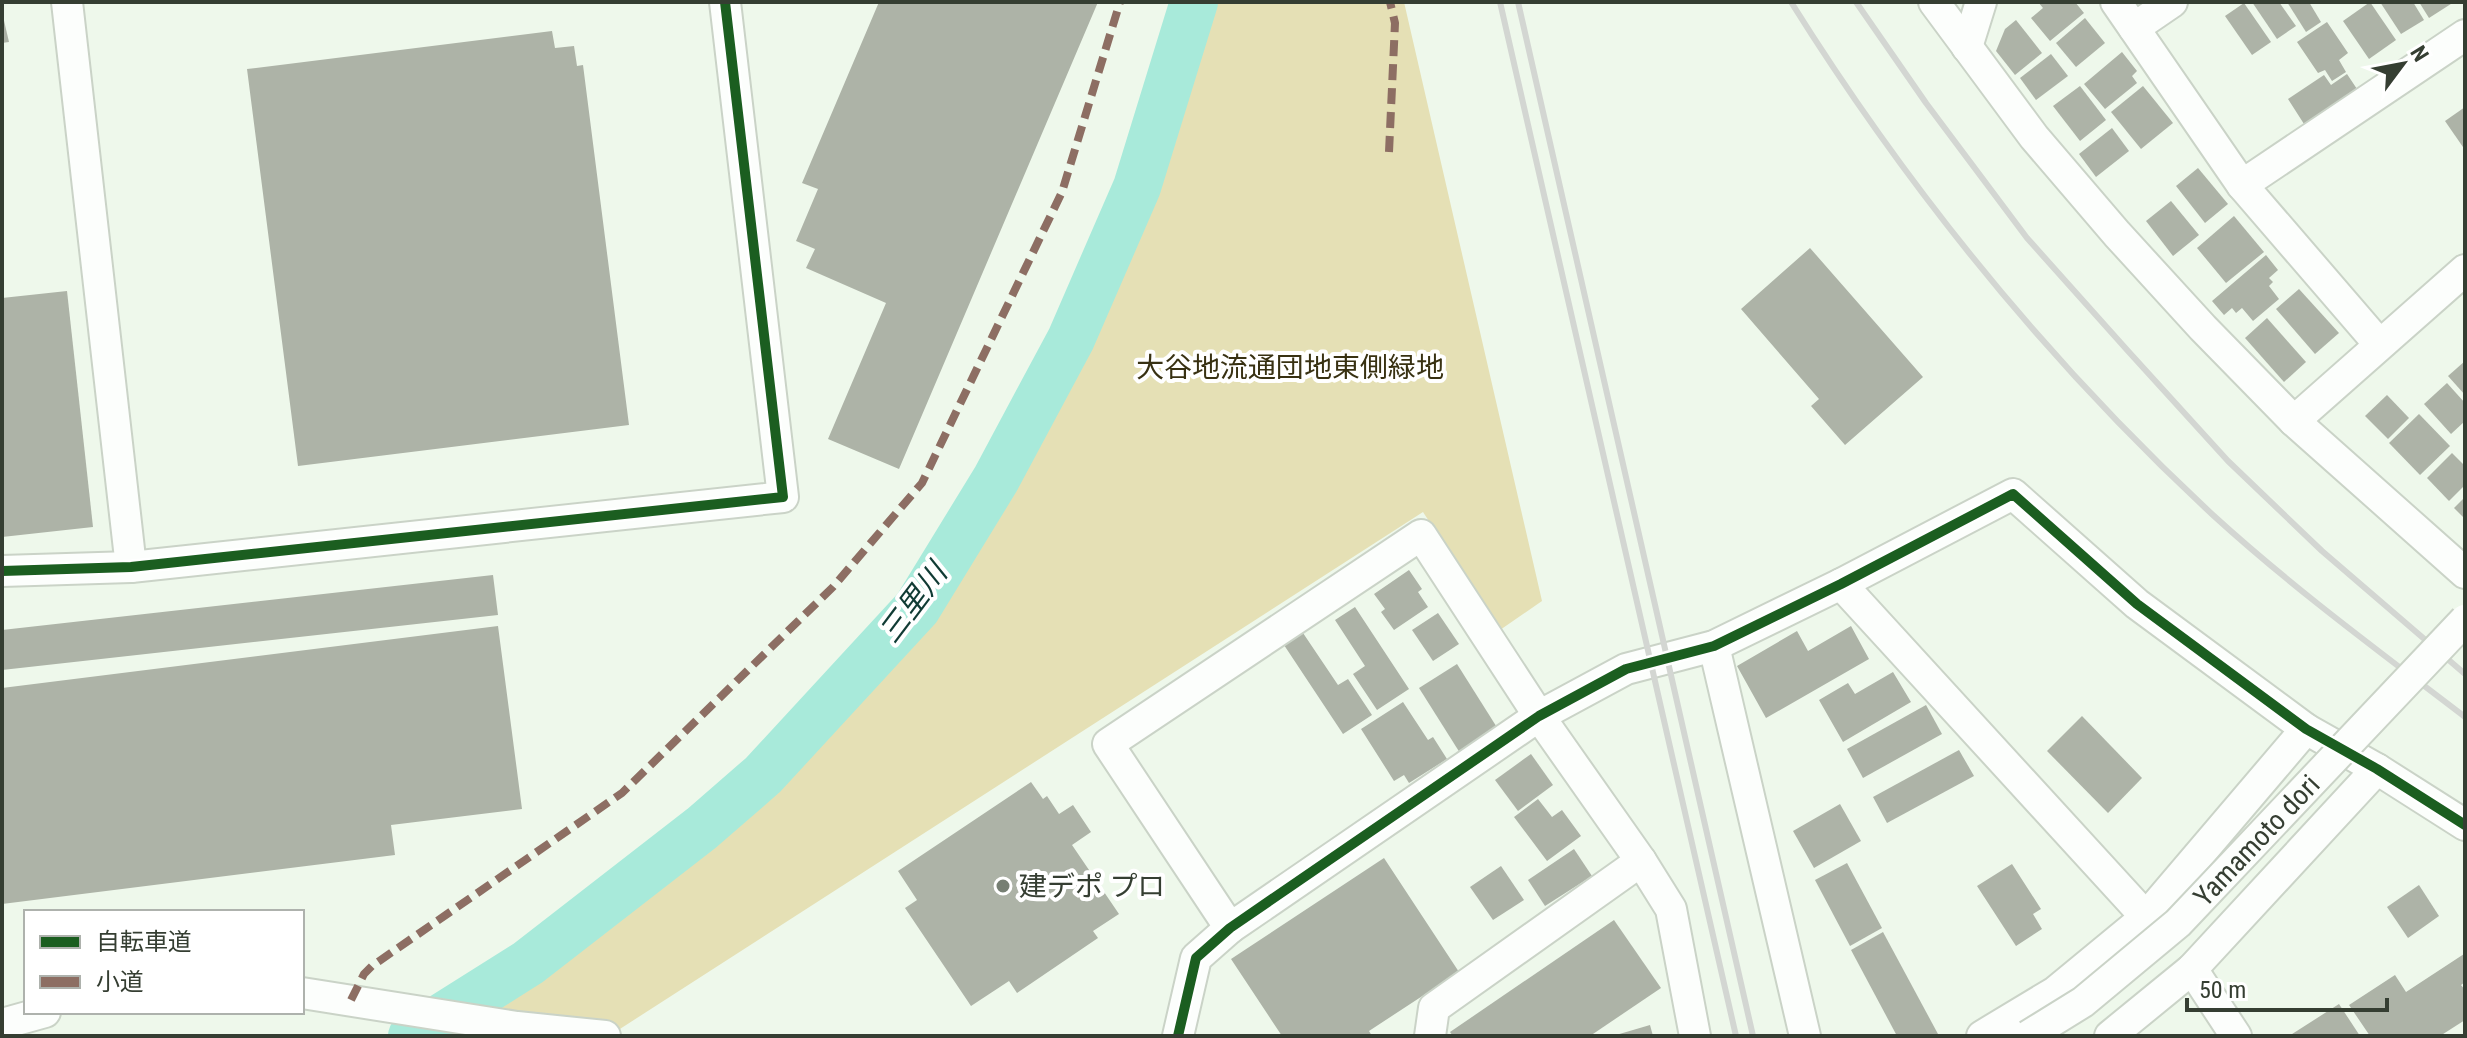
<svg xmlns="http://www.w3.org/2000/svg" width="2467" height="1038" viewBox="0 0 2467 1038" font-family="'Roboto Condensed','Noto Sans JP',sans-serif">
<style>
.green{fill:#e5e0b5}
.lines{fill:none;stroke-linecap:round;stroke-linejoin:round}
.river{stroke:#a8eada;stroke-width:48}
.building{fill:#adb3a7}
.minor-casing{stroke:#cad3c7;stroke-width:34}
.minor{stroke:#fcfefc;stroke-width:30}
.rail{stroke:#d3d6d2;stroke-width:6}
.minor-bridge-casing{stroke:#cad3c7;stroke-width:34;stroke-linecap:butt}
.minor-bridge{stroke:#fcfefc;stroke-width:30}
.quiet{stroke:#8d6e63;stroke-width:8;stroke-dasharray:16 8;stroke-linecap:butt}
.cycleway-casing{stroke:#fff;stroke-width:15}
.cycleway{stroke:#1b5e20;stroke-width:10}
.poi-dot{fill:#767f73;stroke:#fff;stroke-width:3}
.labels{text-anchor:middle;stroke-width:8;stroke-linejoin:round;paint-order:stroke}
.park-label{font-size:28px;fill:#383112;stroke:#fff}
.street-label{font-size:28px;fill:#353e32;stroke:#fff}
.poi-label{font-size:28px;fill:#353e32;stroke:#fff;text-anchor:start}
.water-label{font-size:30px;font-style:italic;fill:#103b34;stroke:#fff}
</style>
<rect width="100%" height="100%" fill="#eef8eb"/>
<polygon class="green" points="1216,2 1404,2 1542,601 1500,630 1423,512 609,1036 438,1036 793,768 926,625 1027,468 1108,302"/>
<g class="lines">
<polyline class="river" points="412,1036 528,963 702,828 763,775 917,608 996,479 1071,339 1137,187 1194,2"/>
</g>
<g class="building">
<polygon points="879,2 1098,2 899,469 828,439 886,303 806,268 815,249 796,241 818,189 802,183"/>
<polygon points="2038,2 2075,2 2084,13 2050,41 2031,18 2043,8"/>
<polygon points="2252,2 2279,2 2296,26 2277,39"/>
<polygon points="2287,2 2309,2 2321,22 2306,32"/>
<polygon points="2370,2 2396,40 2369,59 2343,21"/>
<polygon points="2380,2 2413,2 2424,20 2401,34"/>
<polygon points="2419,2 2454,2 2429,18"/>
<polygon points="2244,3 2271,42 2252,55 2225,16"/>
<polygon points="2,12 9,42 2,43"/>
<polygon points="2085,18 2105,43 2076,67 2056,43"/>
<polygon points="2016,20 2042,53 2015,75 1996,51 2005,29"/>
<polygon points="2327,22 2348,53 2339,60 2346,72 2332,81 2325,70 2318,73 2297,42"/>
<polygon points="552,31 555,48 574,46 577,66 583,65 629,425 298,466 247,69"/>
<polygon points="2122,52 2137,71 2132,76 2137,83 2105,109 2084,84"/>
<polygon points="2051,54 2068,76 2036,100 2020,78"/>
<polygon points="2347,74 2357,89 2304,124 2288,99 2324,75 2331,85"/>
<polygon points="2080,86 2106,120 2080,141 2053,106"/>
<polygon points="2143,86 2173,123 2141,149 2111,112"/>
<polygon points="2465,107 2465,150 2445,121"/>
<polygon points="2112,128 2129,151 2096,177 2079,154"/>
<polygon points="2198,168 2228,204 2205,223 2176,186"/>
<polygon points="2171,201 2199,235 2173,256 2146,221"/>
<polygon points="2234,216 2264,252 2226,283 2197,248"/>
<polygon points="1810,248 1923,377 1845,445 1811,406 1819,399 1741,309"/>
<polygon points="2266,255 2278,270 2269,278 2273,282 2269,286 2279,299 2253,321 2242,308 2236,313 2232,308 2224,315 2212,301"/>
<polygon points="2299,289 2339,333 2315,354 2276,309"/>
<polygon points="67,291 93,527 2,537 2,298"/>
<polygon points="2267,318 2306,362 2284,382 2245,338"/>
<polygon points="2465,361 2465,395 2448,376"/>
<polygon points="2447,383 2465,403 2465,421 2451,434 2424,404"/>
<polygon points="2387,395 2409,418 2388,439 2365,416"/>
<polygon points="2419,414 2450,446 2420,475 2389,443"/>
<polygon points="2452,453 2465,466 2465,485 2449,501 2427,478"/>
<polygon points="2465,497 2465,519 2454,508"/>
<polygon points="1409,570 1422,589 1418,592 1428,607 1394,630 1381,612 1385,609 1374,594"/>
<polygon points="493,575 498,615 2,670 2,630"/>
<polygon points="1355,607 1409,689 1377,710 1353,674 1365,666 1335,620"/>
<polygon points="1438,613 1459,644 1433,661 1412,630"/>
<polygon points="498,626 522,809 391,825 395,855 2,904 2,688"/>
<polygon points="1851,626 1869,659 1766,718 1737,666 1797,631 1808,651"/>
<polygon points="1303,633 1338,685 1348,679 1372,715 1343,734 1284,645"/>
<polygon points="1457,664 1498,729 1460,753 1419,688"/>
<polygon points="1893,672 1911,702 1843,742 1819,700 1848,683 1855,694"/>
<polygon points="1403,702 1428,740 1433,737 1447,759 1409,783 1404,775 1394,781 1361,729"/>
<polygon points="1926,705 1942,734 1863,778 1847,749"/>
<polygon points="2082,716 2142,778 2108,813 2047,751"/>
<polygon points="1959,750 1974,776 1887,823 1873,797"/>
<polygon points="1531,754 1553,785 1518,811 1495,780"/>
<polygon points="1031,782 1043,799 1047,796 1059,814 1073,805 1091,832 1072,845 1119,914 1093,931 1098,938 1017,993 1009,981 971,1006 905,908 917,900 898,871"/>
<polygon points="1538,799 1552,817 1562,810 1581,836 1547,861 1514,817"/>
<polygon points="1840,804 1861,841 1814,868 1793,831"/>
<polygon points="1574,849 1592,876 1545,906 1528,880"/>
<polygon points="1384,858 1459,972 1369,1031 1372,1036 1282,1036 1231,959"/>
<polygon points="1847,863 1882,928 1850,946 1815,880"/>
<polygon points="2012,864 2041,909 2033,914 2042,929 2016,946 1977,886"/>
<polygon points="1501,866 1524,900 1493,920 1470,887"/>
<polygon points="2419,885 2439,916 2408,938 2387,907"/>
<polygon points="1614,920 1661,988 1590,1036 1453,1036 1450,1032"/>
<polygon points="1883,932 1938,1034 1933,1036 1897,1036 1851,950"/>
<polygon points="2464,954 2465,982 2461,985 2465,990 2465,1020 2440,1036 2370,1036 2349,1005 2395,975 2406,992"/>
<polygon points="2339,1004 2360,1036 2289,1036"/>
<polygon points="1650,1025 1653,1036 1616,1036 1616,1035"/>
</g>
<g class="lines">
<defs>
<g id="minor">
<polyline points="67,2 131,567"/>
<polyline points="1934,2 2034,137 2117,234 2203,328 2294,421 2465,573"/>
<polyline points="2116,2 2242,185 2379,344"/>
<polyline points="2134,28 2172,2"/>
<polyline points="1967,47 1981,2"/>
<polyline points="2242,185 2465,35"/>
<polyline points="2294,421 2465,270"/>
<polyline points="2,571 131,567 783,497 725,2"/>
<polyline points="1841,584 2146,917"/>
<polyline points="1714,646 1805,1036"/>
<polyline points="1230,928 1108,744 1421,535 1539,716 1641,861 1671,909 1695,1036"/>
<polyline points="2192,969 2236,1036"/>
<polyline points="302,993 517,1027 605,1036"/>
<polyline points="2,1024 45,1012"/>
<polyline points="1178,1036 1196,958 1230,928 1539,716 1626,669 1714,646 1841,584 2013,494 2137,604 2306,729 2377,769 2465,825"/>
<polyline points="1430,1036 1434,1008 1641,861"/>
<polyline points="1982,1036 2055,992 2146,917 2306,729"/>
<polyline points="2110,1036 2192,969 2377,769"/>
</g>
</defs>
<use href="#minor" class="minor-casing"/>
<use href="#minor" class="minor"/>
<g class="rail">
<polyline points="1500,2 1736,1036"/>
<polyline points="1518,2 1753,1036"/>
<path d="M 1791,2 C 1910,192 2050,364 2214,516 C 2293,588 2380,652 2465,717"/>
<polyline points="1856,2 1926,103 2027,238 2128,351 2228,461 2322,551 2465,674"/>
</g>
<defs>
<g id="minor-bridge">
<path id="s1" d="M 2028,1036 L 2083,1002 L 2178,923 L 2465,620"/>
</g>
</defs>
<use href="#minor-bridge" class="minor-bridge-casing"/>
<use href="#minor-bridge" class="minor-bridge"/>
<g class="quiet">
<polyline points="1389,152 1395,23 1390,2"/>
<polyline points="351,1000 364,974 372,966 622,793 833,587 922,483 1062,192 1120,2"/>
</g>
<defs>
<g id="cycleway">
<polyline points="2,571 131,567 783,497 725,2"/>
<polyline points="1178,1036 1196,958 1230,928 1539,716 1626,669 1714,646 1841,584 2013,494 2137,604 2306,729 2377,769 2465,825"/>
</g>
</defs>
<use href="#cycleway" class="cycleway-casing"/>
<use href="#cycleway" class="cycleway"/>
</g>
<circle class="poi-dot" cx="1003" cy="886" r="8"/>
<g class="labels">
<g class="park-label">
<text x="1290" y="377">大谷地流通団地東側緑地</text>
</g>
<g class="street-label">
<text dy="10" stroke="none"><textPath href="#s1" startOffset="302">Yamamoto dori</textPath></text>
</g>
<g class="poi-label">
<text x="1019" y="896">建デポ プロ</text>
</g>
<g class="water-label">
<text transform="translate(913 603) rotate(-53)" y="10">三里川</text>
</g>
</g>
<rect width="2467" height="1038" fill="none" stroke="#353e32" stroke-width="8"/>
<rect x="24" y="910" width="280" height="104" fill="#ffffff" stroke="#aeb2ad" stroke-width="2"/>
<rect x="40" y="936" width="40" height="12" fill="#1b5e20" stroke="#aeb2ad" stroke-width="2"/>
<text x="96" y="950" font-size="24" fill="#353e32">自転車道</text>
<rect x="40" y="976" width="40" height="12" fill="#8d6e63" stroke="#aeb2ad" stroke-width="2"/>
<text x="96" y="990" font-size="24" fill="#353e32">小道</text>
<g transform="translate(2403 64) rotate(58)" stroke="#ffffff" stroke-width="6" paint-order="stroke">
<path d="M0-6L14 30L0 20L-14 30Z" fill="#353e32"/>
<text y="-12" font-size="22" font-weight="bold" text-anchor="middle" fill="#353e32">N</text>
</g>
<path d="M2187 998v12h200v-12" fill="none" stroke="#353e32" stroke-width="4"/>
<text x="2199" y="998" font-size="24" fill="#353e32" stroke="#ffffff" stroke-width="6" paint-order="stroke">50 m</text>
</svg>
